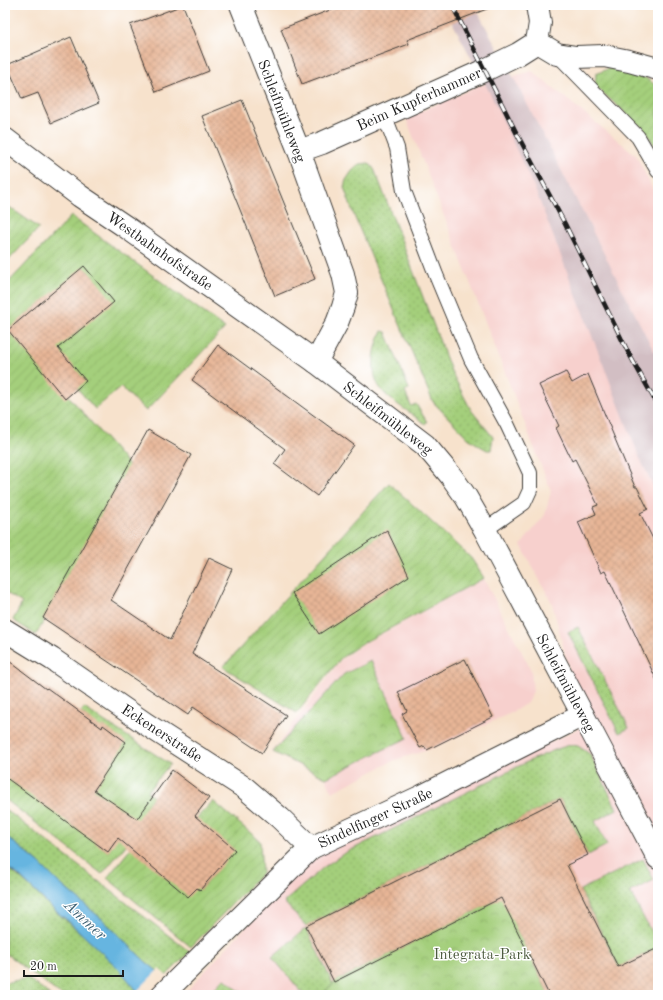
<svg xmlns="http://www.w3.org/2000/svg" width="663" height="1000" viewBox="0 0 663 1000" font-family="'Old Standard TT',serif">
  <defs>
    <pattern id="grass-dots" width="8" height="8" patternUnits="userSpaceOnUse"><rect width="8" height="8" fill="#a4cf7c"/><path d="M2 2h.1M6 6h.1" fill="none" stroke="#8db16b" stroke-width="1.8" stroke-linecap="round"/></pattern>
    <pattern id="park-crowns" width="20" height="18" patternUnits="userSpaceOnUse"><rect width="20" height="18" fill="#a4cf7c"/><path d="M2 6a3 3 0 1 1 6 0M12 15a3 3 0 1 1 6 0" fill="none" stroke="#8db16b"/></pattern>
    <pattern id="garden-furrows" width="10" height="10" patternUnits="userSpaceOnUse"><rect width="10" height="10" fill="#a4cf7c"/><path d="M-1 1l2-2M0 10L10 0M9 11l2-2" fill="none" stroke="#8db16b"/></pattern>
    <pattern id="building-cross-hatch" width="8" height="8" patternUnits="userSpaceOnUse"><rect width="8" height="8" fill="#e7b596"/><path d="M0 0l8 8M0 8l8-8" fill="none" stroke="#c69b81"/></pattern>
  </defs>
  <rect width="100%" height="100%" fill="#fff"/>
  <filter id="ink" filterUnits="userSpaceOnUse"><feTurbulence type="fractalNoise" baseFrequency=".025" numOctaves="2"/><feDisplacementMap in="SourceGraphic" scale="8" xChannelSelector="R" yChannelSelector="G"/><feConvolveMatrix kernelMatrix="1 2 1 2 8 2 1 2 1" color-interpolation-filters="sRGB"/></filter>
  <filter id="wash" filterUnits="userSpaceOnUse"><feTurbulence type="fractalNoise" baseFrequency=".012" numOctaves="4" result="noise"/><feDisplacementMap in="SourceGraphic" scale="16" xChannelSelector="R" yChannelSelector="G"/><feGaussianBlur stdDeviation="0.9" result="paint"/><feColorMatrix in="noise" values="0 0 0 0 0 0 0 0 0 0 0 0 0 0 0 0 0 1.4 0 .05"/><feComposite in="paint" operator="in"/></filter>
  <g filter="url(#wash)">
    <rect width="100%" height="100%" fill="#f7e2cc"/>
    <g fill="#f7d0cd">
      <polygon points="532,71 636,155 658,200 658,995 183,995 307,861 584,726 552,603 521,545 545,515 551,491 406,118 478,86"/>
      <polygon points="484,579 531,670 533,691 527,703 511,713 428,750 395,760 332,792 326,779 272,752 342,659 362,645"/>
    </g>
    <polygon fill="#d2bec3" points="443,5 474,5 518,86 658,359 658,495 640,459 536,192 492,97"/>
    <g fill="url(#grass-dots)" stroke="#60764c">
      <polygon points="369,163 374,169 379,181 451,371 471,410 493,437 491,450 487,450 480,446 468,438 433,402 355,218 344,187 346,180 352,171 360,164"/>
      <path d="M382,331L386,332L409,389L405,392L411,406L416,404L427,422L425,424C417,418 409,412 400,406C381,392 372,384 374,358C375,349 378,339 382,331Z"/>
      <polygon points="578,627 629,728 619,733 568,632"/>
      <polygon points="570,745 578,746 590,754 617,809 595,821 607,845 588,855 560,799 306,926 284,902 324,867 343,854 529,761 557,749"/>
      <polygon points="5,809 190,952 165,977 146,962 103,920 58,882 39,863 5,835"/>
      <polygon points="643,859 654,880 630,892 658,945 658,960 653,950 619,967 580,890"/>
      <path d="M5,867C23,878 37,895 53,909C75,928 98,947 118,968C127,977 133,988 143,995H61L5,953Z"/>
      <polygon points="306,928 334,986 381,995 304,995 272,957"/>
      <polygon points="27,978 50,995 5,995 5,983"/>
      <polygon points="224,978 244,995 210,994"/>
    </g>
    <g fill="url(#park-crowns)" stroke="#60764c">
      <polygon points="371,661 407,738 326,778 273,752 344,674"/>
      <polygon points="502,897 515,923 514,924 549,995 322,995 334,982"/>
    </g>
    <g fill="url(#garden-furrows)" stroke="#60764c">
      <polygon points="614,66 636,71 658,87 658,152 646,131 595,86 596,74"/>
      <polygon points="5,204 39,228 5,264"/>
      <polygon points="71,216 225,328 146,411 121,387 95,409 76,387 5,320 5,286"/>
      <polygon points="14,333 130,467 36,635 13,620 22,603 5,592 5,340"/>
      <polygon points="389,483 471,558 484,578 361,644 341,658 297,713 223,667"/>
      <polygon points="84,708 170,764 147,792 161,803 102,874 5,799 5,781 45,723 67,734"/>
      <polygon points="213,801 260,841 262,873 191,947 107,878 165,806 190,825"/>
    </g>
    <polygon fill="#66b5e0" stroke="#41687e" points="5,835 39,863 58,882 103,920 146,962 165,977 138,992 119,969 67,920 53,909 17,874 5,867"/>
    <polygon fill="#f7e2cc" points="159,969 167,976 185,995 140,995 137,993 136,992"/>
    <g id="blocks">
      <g fill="url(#building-cross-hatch)">
        <polygon points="183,5 209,71 156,92 130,25"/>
        <polygon points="343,5 492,5 492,7 407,40 409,44 302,84 281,29"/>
        <polygon points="71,37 99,103 51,123 38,93 22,99 7,65"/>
        <polygon points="242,100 315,279 275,296 202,116"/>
        <polygon points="84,266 114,302 58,348 86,381 65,399 8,330"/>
        <polygon points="218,345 354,445 317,496 274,464 285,449 192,380"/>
        <polygon points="566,372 572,383 588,374 635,487 637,487 648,509 640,513 658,549 658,683 605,571 601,573 578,522 596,514 593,507 598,505 575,459 572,461 556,428 559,426 539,385"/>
        <polygon points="148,430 191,455 111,600 170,640 209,558 232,569 192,654 286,715 262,753 193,707 188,715 43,618"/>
        <polygon points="387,530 409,576 319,634 292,593"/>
        <polygon points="5,658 46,689 47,688 102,728 103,725 126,742 94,790 137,819 172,770 209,798 195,816 235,850 200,890 197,888 188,897 118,838 108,852 5,777"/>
        <polygon points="465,659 493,717 427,750 424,746 420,748 402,714 407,711 398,692"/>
        <polygon points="560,799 588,855 567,865 618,967 658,948 658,995 549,995 501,898 334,982 306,926"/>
      </g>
    </g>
  </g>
  <g filter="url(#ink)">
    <use href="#blocks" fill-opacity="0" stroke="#3d3a36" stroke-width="1"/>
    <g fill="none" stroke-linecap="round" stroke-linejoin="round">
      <g stroke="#3d3a36" stroke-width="16">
        <g id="lane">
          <polyline points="557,54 638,137 658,171"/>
          <polyline points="378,117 389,127 397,148 404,191 436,275 471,359 507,424 530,473 530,490 524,503 485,530"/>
        </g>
      </g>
      <g stroke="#3d3a36" stroke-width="24">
        <g id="street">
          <polyline points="241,5 299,151 343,274 347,293 343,307 337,323 316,362"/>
          <polyline points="537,42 557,54 576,57 604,56 629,61 658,69"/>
          <polyline points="5,139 80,196 126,227 316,362 425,445 451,476 466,497 485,530 603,753 658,858"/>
          <polyline points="299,151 322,143 485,70 518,54 537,42 540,23 537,5"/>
          <polyline points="5,630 52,659 146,724 245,788 280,818 311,848"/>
          <polyline points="162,995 311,848 422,796 583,715"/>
        </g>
      </g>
      <use href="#lane" stroke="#fff" stroke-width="14"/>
      <use href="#street" stroke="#fff" stroke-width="22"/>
      <g stroke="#1c1c1c" stroke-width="4.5">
        <polyline id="rail" points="452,5 517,134 565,224 628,352 658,406"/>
      </g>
      <use href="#rail" stroke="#fff" stroke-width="3" stroke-dasharray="9" stroke-linecap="butt"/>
    </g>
  </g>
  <g text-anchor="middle" stroke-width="3" stroke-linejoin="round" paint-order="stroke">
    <g font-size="15" fill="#1c1c1c" stroke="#fff">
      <text transform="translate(419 99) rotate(-24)" y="5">Beim Kupferhammer</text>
      <text transform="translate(282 111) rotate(69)" y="5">Schleifmühleweg</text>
      <text transform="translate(160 251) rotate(35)" y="5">Westbahnhofstraße</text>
      <text transform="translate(388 418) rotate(38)" y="5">Schleifmühleweg</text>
      <text transform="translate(566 683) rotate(62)" y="5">Schleifmühleweg</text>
      <text transform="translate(162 733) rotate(33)" y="5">Eckenerstraße</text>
      <text transform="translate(375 818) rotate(-25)" y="5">Sindelfinger Straße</text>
    </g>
    <g font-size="15" fill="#4c5b3e" stroke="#fff">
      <text x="482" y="959">Integrata-Park</text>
    </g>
    <g font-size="16" font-style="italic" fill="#3d6174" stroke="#fff">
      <text transform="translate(86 919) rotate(43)" y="6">Ammer</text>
    </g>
  </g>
  <rect width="663" height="1000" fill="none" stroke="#fff" stroke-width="20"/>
  <path d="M24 970v6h99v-6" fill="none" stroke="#1c1c1c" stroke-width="2"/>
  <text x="30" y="970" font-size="12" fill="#1c1c1c" stroke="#ffffff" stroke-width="3" paint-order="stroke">20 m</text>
</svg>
